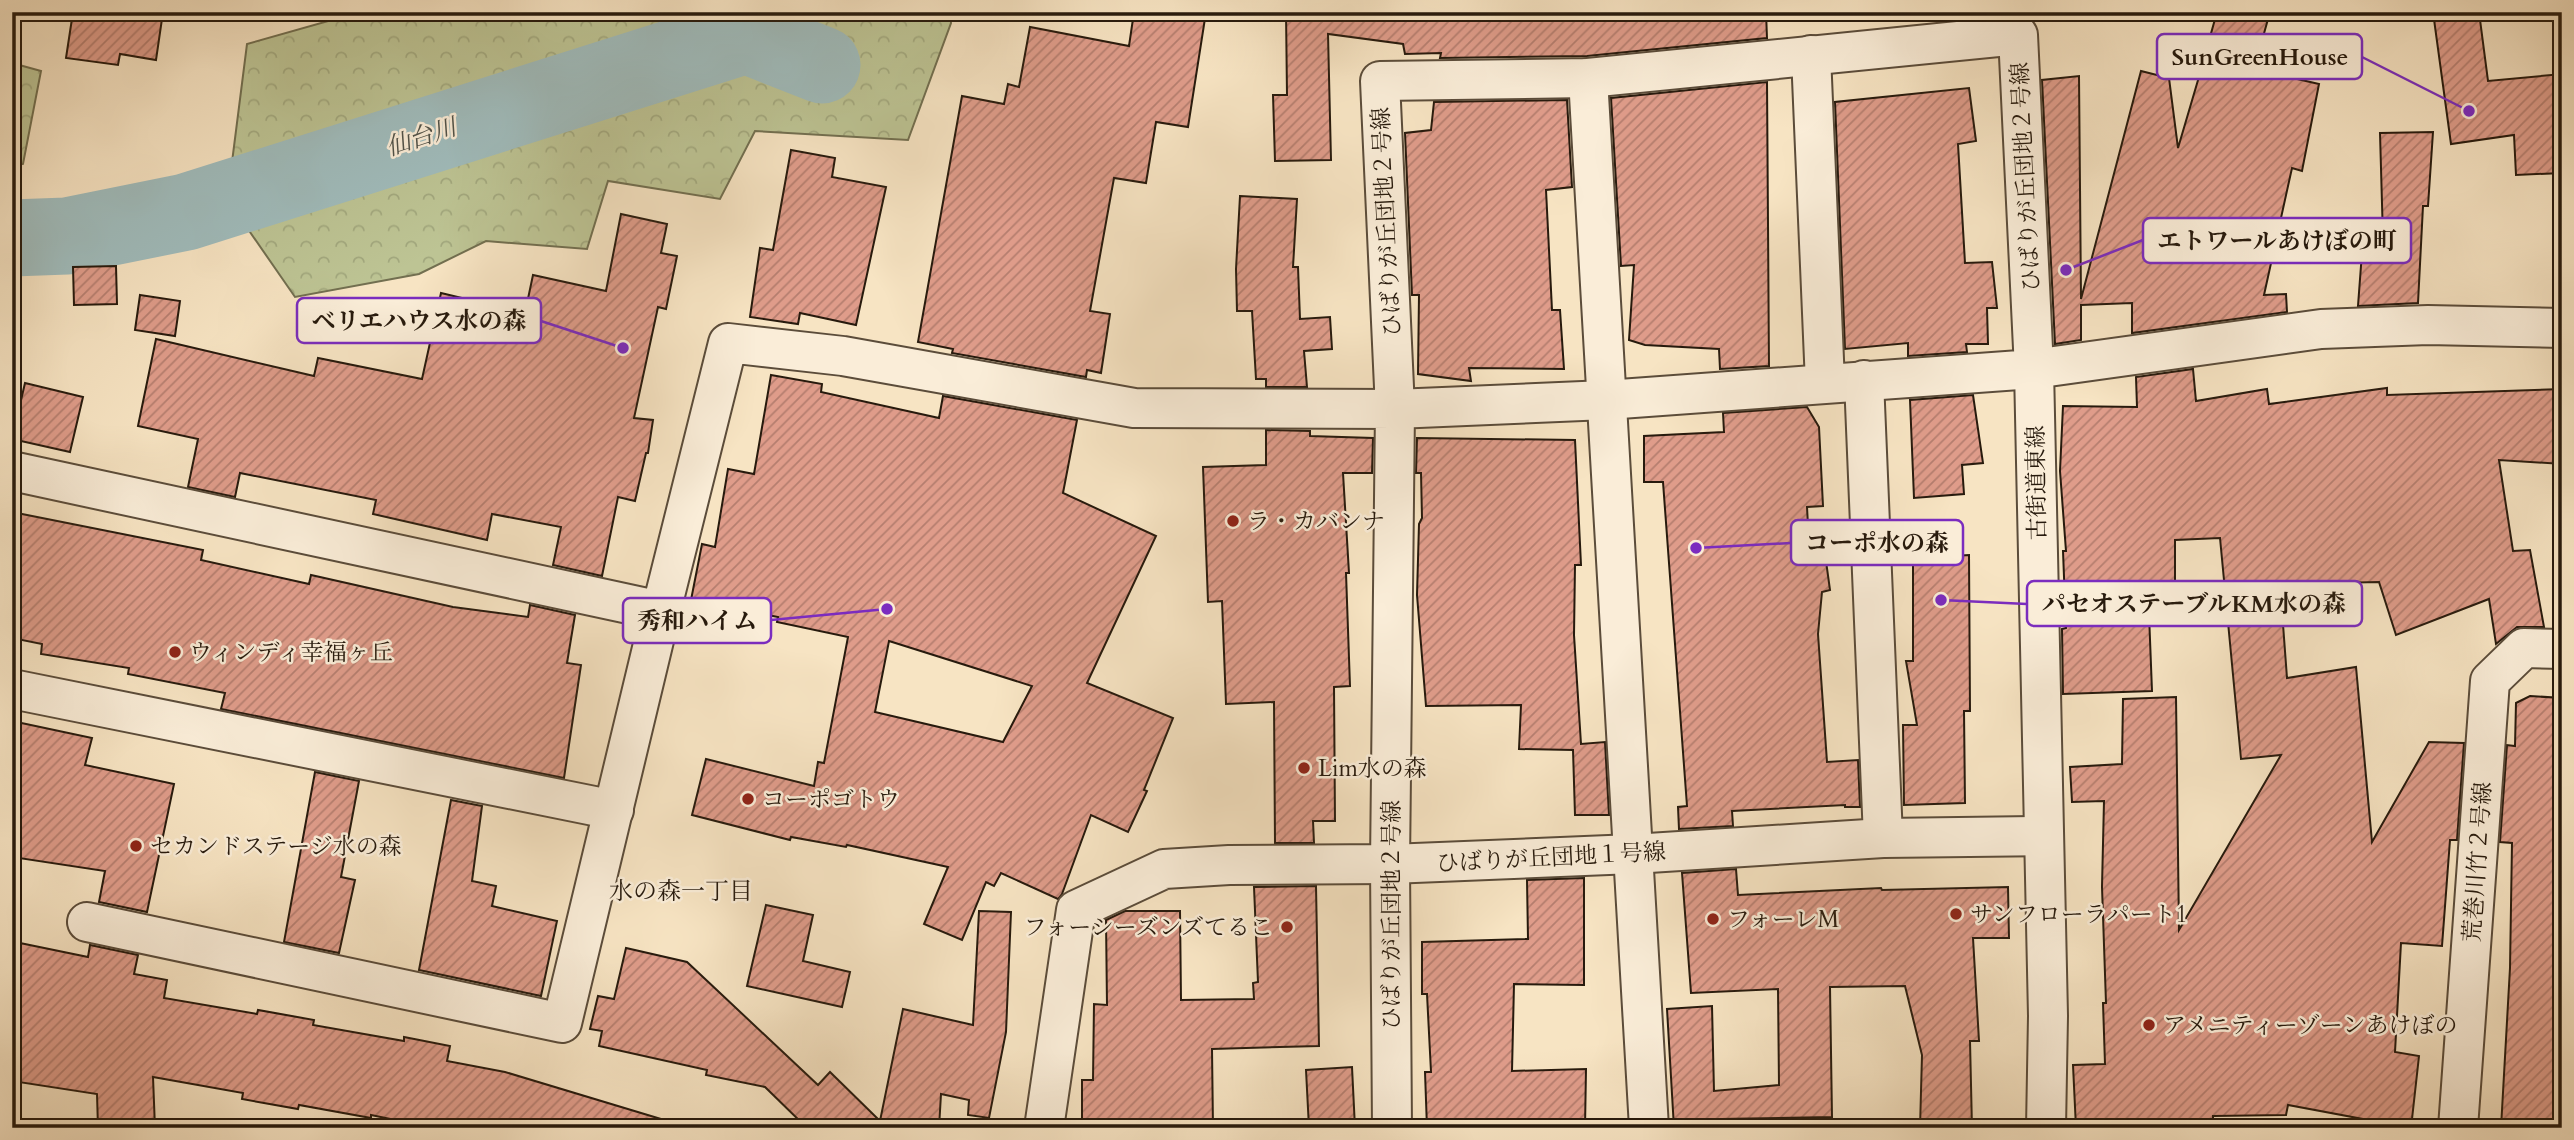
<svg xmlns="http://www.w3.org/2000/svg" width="2574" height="1140" viewBox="0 0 2574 1140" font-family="Cardo,'Noto Serif JP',serif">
  <defs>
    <pattern id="forest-crowns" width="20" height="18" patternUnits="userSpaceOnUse" patternTransform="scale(1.75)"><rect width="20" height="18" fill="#bdc494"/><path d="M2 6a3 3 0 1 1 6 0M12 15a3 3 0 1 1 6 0" fill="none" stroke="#a2a87e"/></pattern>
    <pattern id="building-hatch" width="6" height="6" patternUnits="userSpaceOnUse" patternTransform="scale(1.75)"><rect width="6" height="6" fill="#df9c8a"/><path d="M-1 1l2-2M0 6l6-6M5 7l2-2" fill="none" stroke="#b57e6f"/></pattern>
  </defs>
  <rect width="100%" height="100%" fill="#f7e4c3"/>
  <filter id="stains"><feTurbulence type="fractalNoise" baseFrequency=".00286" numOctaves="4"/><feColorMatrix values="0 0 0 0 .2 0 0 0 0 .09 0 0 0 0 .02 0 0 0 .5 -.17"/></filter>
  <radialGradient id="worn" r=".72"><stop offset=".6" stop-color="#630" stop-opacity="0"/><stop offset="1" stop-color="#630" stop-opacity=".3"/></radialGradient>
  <g fill="url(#forest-crowns)" stroke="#726f50" stroke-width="2">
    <polygon points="360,12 701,12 231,170 247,44"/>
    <polygon points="775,12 950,12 951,23 908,140 755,131 720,199 608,181 587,249 486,241 419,274 295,297 241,219 756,69 814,91 842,40"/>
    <polygon points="12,63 41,71 23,164 12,166"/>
  </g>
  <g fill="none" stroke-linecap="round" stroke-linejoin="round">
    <polyline stroke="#a0bcbc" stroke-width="77" points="12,238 67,236 186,212 746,35 822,65"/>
  </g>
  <g fill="url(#building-hatch)" stroke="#271a0d" stroke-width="2" fill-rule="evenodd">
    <polygon points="73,12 163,12 156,60 120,54 118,65 66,58"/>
    <polygon points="1134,12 1206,12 1188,127 1156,122 1146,183 1114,178 1090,311 1110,314 1101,373 1087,370 1086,377 952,353 953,349 918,342 962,96 1004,104 1008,84 1019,87 1030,27 1129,46"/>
    <polygon points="1286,12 1327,12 1327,18 1328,12 1766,12 1767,38 1587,56 1440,58 1441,53 1405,54 1403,44 1328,34 1331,160 1275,161 1273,95 1287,95"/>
    <polygon points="2217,12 2270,12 2254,69 2319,84 2302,171 2292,168 2264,295 2286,294 2287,312 2132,333 2132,303 2081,305 2081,340 2055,344 2042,80 2079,76 2081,299 2141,71 2169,78 2178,148 2201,70 2205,70 2205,55"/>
    <polygon points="2433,12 2479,12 2488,81 2562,74 2562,173 2516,175 2514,135 2451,144"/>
    <polygon points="1767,82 1769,366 1720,369 1719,349 1645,345 1629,340 1634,265 1621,266 1611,98"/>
    <polygon points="1969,88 1976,141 1958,144 1965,263 1992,262 1997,308 1987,308 1988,344 1966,344 1967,352 1908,356 1908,343 1845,349 1835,102"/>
    <polygon points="1567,100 1572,187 1546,190 1552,310 1560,310 1564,369 1469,368 1471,381 1418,374 1419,295 1412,295 1405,133 1431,130 1434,102"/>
    <polygon points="2433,132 2428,206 2423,206 2418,303 2358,306 2363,239 2383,239 2380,133"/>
    <polygon points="791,150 835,158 832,177 886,187 856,325 800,313 798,324 750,317 760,248 773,250"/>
    <polygon points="1240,196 1297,199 1293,267 1298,267 1300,319 1330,317 1332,349 1304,351 1307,387 1266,387 1266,379 1256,379 1252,311 1237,311 1236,269"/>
    <polygon points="621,214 667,224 661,253 677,256 666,309 658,307 634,418 653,420 648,453 646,453 635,501 618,497 602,576 553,565 561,527 492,514 487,540 373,514 376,500 240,473 235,497 188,487 198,439 138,426 156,339 314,376 318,358 422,379 441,293 525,313 533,275 606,291"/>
    <polygon points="116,266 117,304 74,305 73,267"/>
    <polygon points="140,295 180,301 175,336 135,330"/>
    <polygon points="2193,369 2196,401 2267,389 2269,404 2387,388 2387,395 2562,389 2562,464 2499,460 2513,551 2530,550 2544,627 2517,627 2496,644 2489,599 2396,635 2379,582 2280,584 2287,678 2356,667 2372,842 2429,742 2464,743 2457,840 2450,840 2442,946 2401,943 2395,1052 2419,1056 2411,1128 2288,1105 2286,1115 2213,1116 2213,1128 2076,1128 2073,1065 2105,1064 2103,1003 2106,1003 2102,887 2104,801 2072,802 2070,767 2122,764 2123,699 2176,697 2179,930 2281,755 2241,759 2220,538 2175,540 2175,588 2148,588 2152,691 2063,694 2062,629 2066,628 2063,551 2066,551 2060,471 2063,406 2137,407 2136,377"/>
    <path d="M771,375L822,384L821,392L939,418L943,396L1077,420L1063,493L1156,536L1087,683L1173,718L1144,790L1147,791L1128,832L1091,815L1062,894L1058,899L1001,873L994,886L986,882L962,940L924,924L948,867L847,845L846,847L791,837L790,840L692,815L706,759L814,786L818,762L824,763L848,637L777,622L778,617L691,600L702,544L715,547L728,469L754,474ZM889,641L1032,686L1003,742L875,712Z"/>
    <polygon points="25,383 83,397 70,452 12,439"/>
    <polygon points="1973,395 1983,463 1962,465 1964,494 1914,498 1910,400"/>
    <polygon points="1807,407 1819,427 1823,506 1807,507 1810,562 1826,561 1830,590 1822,592 1818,634 1827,762 1858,760 1860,807 1845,807 1845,805 1732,811 1733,826 1679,829 1678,807 1687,806 1663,482 1644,482 1644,436 1724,432 1723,413"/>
    <polygon points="1266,430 1310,431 1310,436 1373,438 1372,473 1343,473 1349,573 1346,573 1350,686 1334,687 1335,821 1313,821 1314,843 1275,843 1274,702 1226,704 1222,601 1208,602 1203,467 1266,465"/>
    <polygon points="1417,438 1575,440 1581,565 1575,565 1574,635 1581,744 1605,742 1609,815 1575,815 1573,750 1519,749 1521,705 1426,706 1417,595 1419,524 1422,518 1421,473 1416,473"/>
    <polygon points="12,512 203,550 201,560 309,584 311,575 453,607 528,617 530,605 575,615 567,663 581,665 564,778 221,709 225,693 128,674 129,668 41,654 42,644 12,638"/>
    <polygon points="1969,555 1970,711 1964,711 1965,803 1904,805 1903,725 1917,725 1906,661 1913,661 1913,558"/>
    <polygon points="2530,696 2562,698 2562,1128 2501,1128 2510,968 2512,843 2500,842 2507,745 2515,746 2516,703"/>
    <polygon points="12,721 92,738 85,765 174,784 147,912 99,902 105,871 12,857"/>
    <polygon points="315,772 359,781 341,877 355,880 339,953 284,942"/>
    <polygon points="451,800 482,806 472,881 496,886 492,906 557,921 541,996 419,970"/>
    <polygon points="1736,869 1738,895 1881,888 1882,890 2008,887 2009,938 1973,938 1979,1041 1970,1041 1972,1128 1920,1128 1922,1055 1905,986 1830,987 1832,1117 1722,1119 1721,1128 1674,1128 1667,1009 1712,1006 1714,1091 1779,1085 1778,989 1691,993 1682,873"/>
    <polygon points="1584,878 1584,985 1514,984 1512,1071 1586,1069 1585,1128 1427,1128 1425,1072 1431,1072 1427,994 1422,994 1422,942 1528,939 1527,880"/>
    <polygon points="1316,886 1319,1046 1212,1049 1213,1128 1082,1128 1082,1080 1093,1080 1094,1004 1107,1005 1106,920 1125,911 1180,911 1181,1000 1254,999 1253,983 1258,982 1254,887"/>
    <polygon points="766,905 813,915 803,961 850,972 842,1007 747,986"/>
    <polygon points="979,911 1011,912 1006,1032 989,1118 968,1115 969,1100 941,1094 939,1128 807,1128 765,1087 706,1075 707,1070 599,1046 602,1031 590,1029 598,996 614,999 626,948 687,962 818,1085 830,1072 880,1121 903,1009 973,1025"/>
    <polygon points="20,943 88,957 90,945 138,955 134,974 167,980 164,998 257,1014 258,1010 314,1020 313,1025 404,1041 404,1037 450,1046 447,1061 505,1072 661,1119 660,1128 434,1128 371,1115 371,1118 299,1105 298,1109 242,1099 243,1093 153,1077 155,1128 98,1128 97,1094 12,1081 12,995"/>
    <polygon points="1352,1067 1355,1128 1309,1128 1306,1070"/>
  </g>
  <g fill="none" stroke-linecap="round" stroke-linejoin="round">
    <g stroke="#5b4c3a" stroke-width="42">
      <g id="minor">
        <polyline points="1811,55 1825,383"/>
        <polyline points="1588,78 1649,1128"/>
        <polyline points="1864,380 1883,838"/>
        <polyline points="12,471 661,611"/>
        <polyline points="12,689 614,810"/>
        <polyline points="87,922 562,1023 661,611 728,343 843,356 1134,408 1395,409 1606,400 2034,369 2018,35 1588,78 1380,81 1395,409 1390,864 1392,1128"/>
        <polyline points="1044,1128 1076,910 1164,869 1229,865 1390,864 1633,854 1883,838 2044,836"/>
        <polyline points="2046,1128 2048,1016 2034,369 2321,329 2428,325 2562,328"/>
        <polyline points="2458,1128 2490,681 2524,648 2562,649"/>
      </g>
    </g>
    <use href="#minor" stroke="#faedd8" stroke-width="38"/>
  </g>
  <g fill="#8f2418" stroke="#faedd8" stroke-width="2.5">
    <circle cx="1233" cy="521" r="7"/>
    <circle cx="175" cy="652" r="7"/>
    <circle cx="1304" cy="768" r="7"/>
    <circle cx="748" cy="799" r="7"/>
    <circle cx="136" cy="846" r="7"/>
    <circle cx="1956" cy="914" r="7"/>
    <circle cx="1713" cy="919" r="7"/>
    <circle cx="1287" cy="927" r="7"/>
    <circle cx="2149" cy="1025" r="7"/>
  </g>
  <g text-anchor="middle" stroke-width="5" stroke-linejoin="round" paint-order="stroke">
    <g font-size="23" fill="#271a0d" stroke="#faedd8">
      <text transform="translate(2025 177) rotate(-93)" y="8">ひばりが丘団地２号線</text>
      <text transform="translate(1386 222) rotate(-93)" y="8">ひばりが丘団地２号線</text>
      <text transform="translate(2036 483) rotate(-91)" y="8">古街道東線</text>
      <text transform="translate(1551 857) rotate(-3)" y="8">ひばりが丘団地１号線</text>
      <text transform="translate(2477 862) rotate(-86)" y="8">荒巻川竹２号線</text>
      <text transform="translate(1391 915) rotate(-90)" y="8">ひばりが丘団地２号線</text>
    </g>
    <g font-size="23" fill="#271a0d" stroke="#faedd8" text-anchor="start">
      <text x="1247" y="529">ラ・カバンナ</text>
      <text x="189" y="660">ウィンディ幸福ヶ丘</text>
      <text x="1318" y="776">Lim水の森</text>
      <text x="762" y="807">コーポゴトウ</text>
      <text x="150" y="854">セカンドステージ水の森</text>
      <text x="1970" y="922">サンフローラパート1</text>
      <text x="1727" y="927">フォーレM</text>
      <text x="1273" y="935" text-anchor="end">フォーシーズンズてるこ</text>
      <text x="2163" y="1033">アメニティーゾーンあけぼの</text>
    </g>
    <g font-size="24" font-style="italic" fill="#51534a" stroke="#faedd8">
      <text transform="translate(421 137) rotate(-18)" y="8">仙台川</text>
    </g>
    <g font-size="24" fill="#271a0d" stroke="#faedd8">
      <text x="681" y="899">水の森一丁目</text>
    </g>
  </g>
  <path fill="none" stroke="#7b2cbf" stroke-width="2.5" d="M2469 111L2362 57M2066 270L2143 240M623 348L541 321M1696 548L1791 543M1941 600L2027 604M887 609L771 620"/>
  <g fill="#7b2cbf" stroke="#faedd8" stroke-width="2.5">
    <circle cx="2469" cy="111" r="7"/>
    <circle cx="2066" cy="270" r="7"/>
    <circle cx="623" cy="348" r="7"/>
    <circle cx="1696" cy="548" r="7"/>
    <circle cx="1941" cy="600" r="7"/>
    <circle cx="887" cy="609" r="7"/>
  </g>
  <g fill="#faedd8" stroke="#7b2cbf" stroke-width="2.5">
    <rect x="2157" y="34" width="205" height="45" rx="7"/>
    <rect x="2143" y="218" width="268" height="45" rx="7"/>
    <rect x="297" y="298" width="244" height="45" rx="7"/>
    <rect x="1791" y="520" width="172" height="45" rx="7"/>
    <rect x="2027" y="581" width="335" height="45" rx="7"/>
    <rect x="623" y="598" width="148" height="45" rx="7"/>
  </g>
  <g font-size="24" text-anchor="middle" font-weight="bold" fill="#271a0d">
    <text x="2260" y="65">SunGreenHouse</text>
    <text x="2277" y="249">エトワールあけぼの町</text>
    <text x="419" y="329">ベリエハウス水の森</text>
    <text x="1877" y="551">コーポ水の森</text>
    <text x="2194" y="612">パセオステーブルKM水の森</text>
    <text x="697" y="629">秀和ハイム</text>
  </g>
  <rect width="2574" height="1140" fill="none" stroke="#f7e4c3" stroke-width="42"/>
  <rect x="14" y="14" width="2546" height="1112" fill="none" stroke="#271a0d" stroke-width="3.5"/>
  <rect x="21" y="21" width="2532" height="1098" fill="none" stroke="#271a0d" stroke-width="2"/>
  <rect width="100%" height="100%" filter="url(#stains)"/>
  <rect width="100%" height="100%" fill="url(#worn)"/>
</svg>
